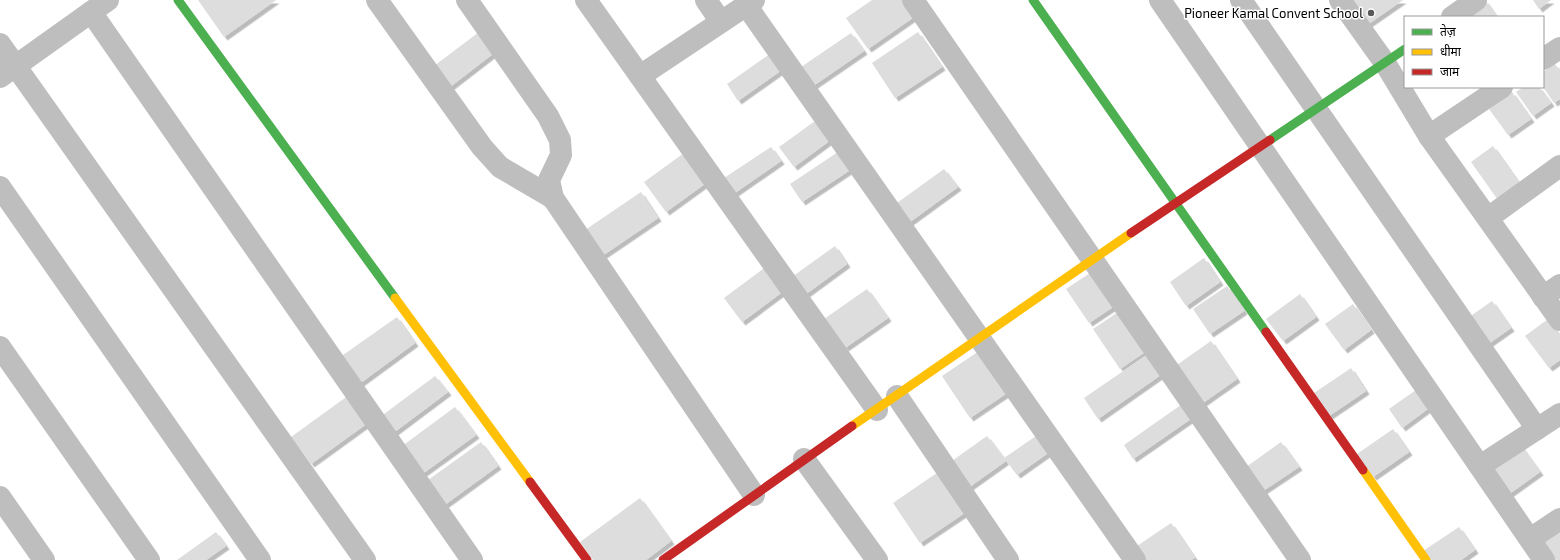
<svg xmlns="http://www.w3.org/2000/svg" width="1560" height="560" viewBox="0 0 1560 560" font-family="'Exo 2','Noto Sans Devanagari',sans-serif">
  <defs>
    <filter id="shadow"><feDropShadow dx="3.5" dy="3.5" stdDeviation="0" flood-color="#0004"/></filter>
  </defs>
  <rect width="100%" height="100%" fill="#fff"/>
  <g fill="#ddd" filter="url(#shadow)">
    <polygon points="198,0 276,0 224,37"/>
    <polygon points="872,0 902,0 914,17 868,49 846,18"/>
    <polygon points="1349,0 1403,0 1367,25"/>
    <polygon points="1485,0 1497,17 1472,17 1468,12"/>
    <polygon points="1533,0 1551,0 1539,9"/>
    <polygon points="479,32 494,53 450,87 434,66"/>
    <polygon points="918,32 942,67 895,98 872,63"/>
    <polygon points="851,33 864,51 813,86 801,67"/>
    <polygon points="774,51 786,67 738,101 727,84"/>
    <polygon points="1555,64 1560,71 1560,99 1554,103 1543,87 1543,72"/>
    <polygon points="1523,87 1539,87 1551,103 1533,116 1516,92"/>
    <polygon points="1512,92 1531,119 1508,135 1489,109"/>
    <polygon points="822,116 836,136 794,167 779,147"/>
    <polygon points="1493,146 1520,184 1498,200 1471,162"/>
    <polygon points="771,147 781,161 732,195 721,180"/>
    <polygon points="838,152 850,170 802,202 790,184"/>
    <polygon points="684,153 706,183 666,212 644,182"/>
    <polygon points="944,169 958,187 903,227 890,208"/>
    <polygon points="641,192 658,218 602,256 585,230"/>
    <polygon points="835,246 847,264 802,297 789,279"/>
    <polygon points="1204,258 1220,282 1186,306 1170,282"/>
    <polygon points="767,266 785,290 742,322 724,298"/>
    <polygon points="1093,271 1116,305 1089,323 1066,289"/>
    <polygon points="1227,286 1244,311 1210,334 1193,309"/>
    <polygon points="867,289 888,318 845,348 824,319"/>
    <polygon points="1300,294 1316,317 1283,341 1266,319"/>
    <polygon points="1492,301 1511,328 1484,347 1465,320"/>
    <polygon points="1353,304 1371,330 1344,350 1325,324"/>
    <polygon points="1121,310 1148,350 1120,369 1093,329"/>
    <polygon points="397,317 415,343 355,387 336,360"/>
    <polygon points="1548,319 1560,336 1560,360 1549,368 1525,336"/>
    <polygon points="1211,341 1237,379 1200,405 1174,367"/>
    <polygon points="979,351 1007,393 970,418 942,376"/>
    <polygon points="1151,352 1165,372 1098,419 1084,398"/>
    <polygon points="1351,368 1366,391 1329,416 1314,393"/>
    <polygon points="435,376 448,392 388,437 376,420"/>
    <polygon points="1416,390 1429,408 1402,428 1389,409"/>
    <polygon points="349,395 369,422 311,464 291,437"/>
    <polygon points="1185,402 1195,416 1133,459 1124,445"/>
    <polygon points="455,407 476,435 418,477 398,449"/>
    <polygon points="1393,429 1409,452 1373,477 1357,454"/>
    <polygon points="987,436 1006,461 968,488 949,463"/>
    <polygon points="1036,436 1048,453 1017,475 1004,458"/>
    <polygon points="481,442 498,466 439,509 421,485"/>
    <polygon points="1281,442 1299,467 1263,491 1246,467"/>
    <polygon points="1519,443 1540,472 1505,497 1484,469"/>
    <polygon points="944,468 972,508 920,543 893,503"/>
    <polygon points="640,498 671,541 646,560 593,560 580,542"/>
    <polygon points="1560,521 1560,560 1555,560 1538,536"/>
    <polygon points="1171,523 1195,558 1191,560 1142,560 1134,548"/>
    <polygon points="1459,527 1475,550 1461,560 1428,560 1423,551"/>
    <polygon points="216,532 226,546 206,560 177,560"/>
  </g>
  <g fill="none" stroke-linecap="round" stroke-linejoin="round">
    <g stroke="#bebebe" stroke-width="22">
      <polyline points="377,0 482,147 500,167 553,198"/>
      <polyline points="467,0 548,116 560,140 561,155 549,180 553,198 754,495"/>
      <polyline points="586,0 877,410"/>
      <polyline points="706,0 721,22"/>
      <polyline points="913,0 1300,560"/>
      <polyline points="1160,0 1544,560"/>
      <polyline points="1241,0 1537,429"/>
      <polyline points="1340,0 1385,63 1429,136 1560,320"/>
      <polyline points="746,5 1135,560"/>
      <polyline points="91,12 472,560"/>
      <polyline points="1452,17 1476,0"/>
      <polyline points="0,44 365,560"/>
      <polyline points="1543,59 1560,48"/>
      <polyline points="640,76 754,0"/>
      <polyline points="0,77 108,0"/>
      <polyline points="1429,136 1502,87"/>
      <polyline points="0,187 260,560"/>
      <polyline points="1488,218 1560,166"/>
      <polyline points="1543,297 1560,285"/>
      <polyline points="0,347 149,560"/>
      <polyline points="897,396 1008,560"/>
      <polyline points="804,459 877,560"/>
      <polyline points="1480,466 1560,414"/>
      <polyline points="0,497 44,560"/>
      <polyline points="1530,539 1560,519"/>
    </g>
    <g stroke="#4caf50" stroke-width="9">
      <polyline points="178,0 395,298"/>
      <polyline points="1033,0 1266,332"/>
      <polyline points="1270,140 1405,49"/>
    </g>
    <g stroke="#ffc107" stroke-width="9">
      <polyline points="395,298 530,482"/>
      <polyline points="852,426 1131,233"/>
      <polyline points="1363,470 1426,560"/>
    </g>
    <g stroke="#c62828" stroke-width="9">
      <polyline points="1131,233 1270,140"/>
      <polyline points="1266,332 1363,470"/>
      <polyline points="530,482 587,560"/>
      <polyline points="663,560 852,426"/>
    </g>
  </g>
  <circle fill="#595959" stroke="#fff" stroke-width="1.5" cx="1371" cy="13" r="4"/>
  <g text-anchor="middle" stroke-width="3" stroke-linejoin="round" paint-order="stroke">
    <g font-size="13" fill="#000" stroke="#fff" text-anchor="end">
      <text x="1363" y="18">Pioneer Kamal Convent School</text>
    </g>
  </g>
  <rect x="1404" y="16" width="140" height="72" fill="#ffffff" stroke="#999999"/>
  <rect x="1412" y="29" width="20" height="6" fill="#4caf50" stroke="#999999"/>
  <text x="1440" y="36" font-size="12" fill="#000000">तेज़</text>
  <rect x="1412" y="49" width="20" height="6" fill="#ffc107" stroke="#999999"/>
  <text x="1440" y="56" font-size="12" fill="#000000">धीमा</text>
  <rect x="1412" y="69" width="20" height="6" fill="#c62828" stroke="#999999"/>
  <text x="1440" y="76" font-size="12" fill="#000000">जाम</text>
</svg>
